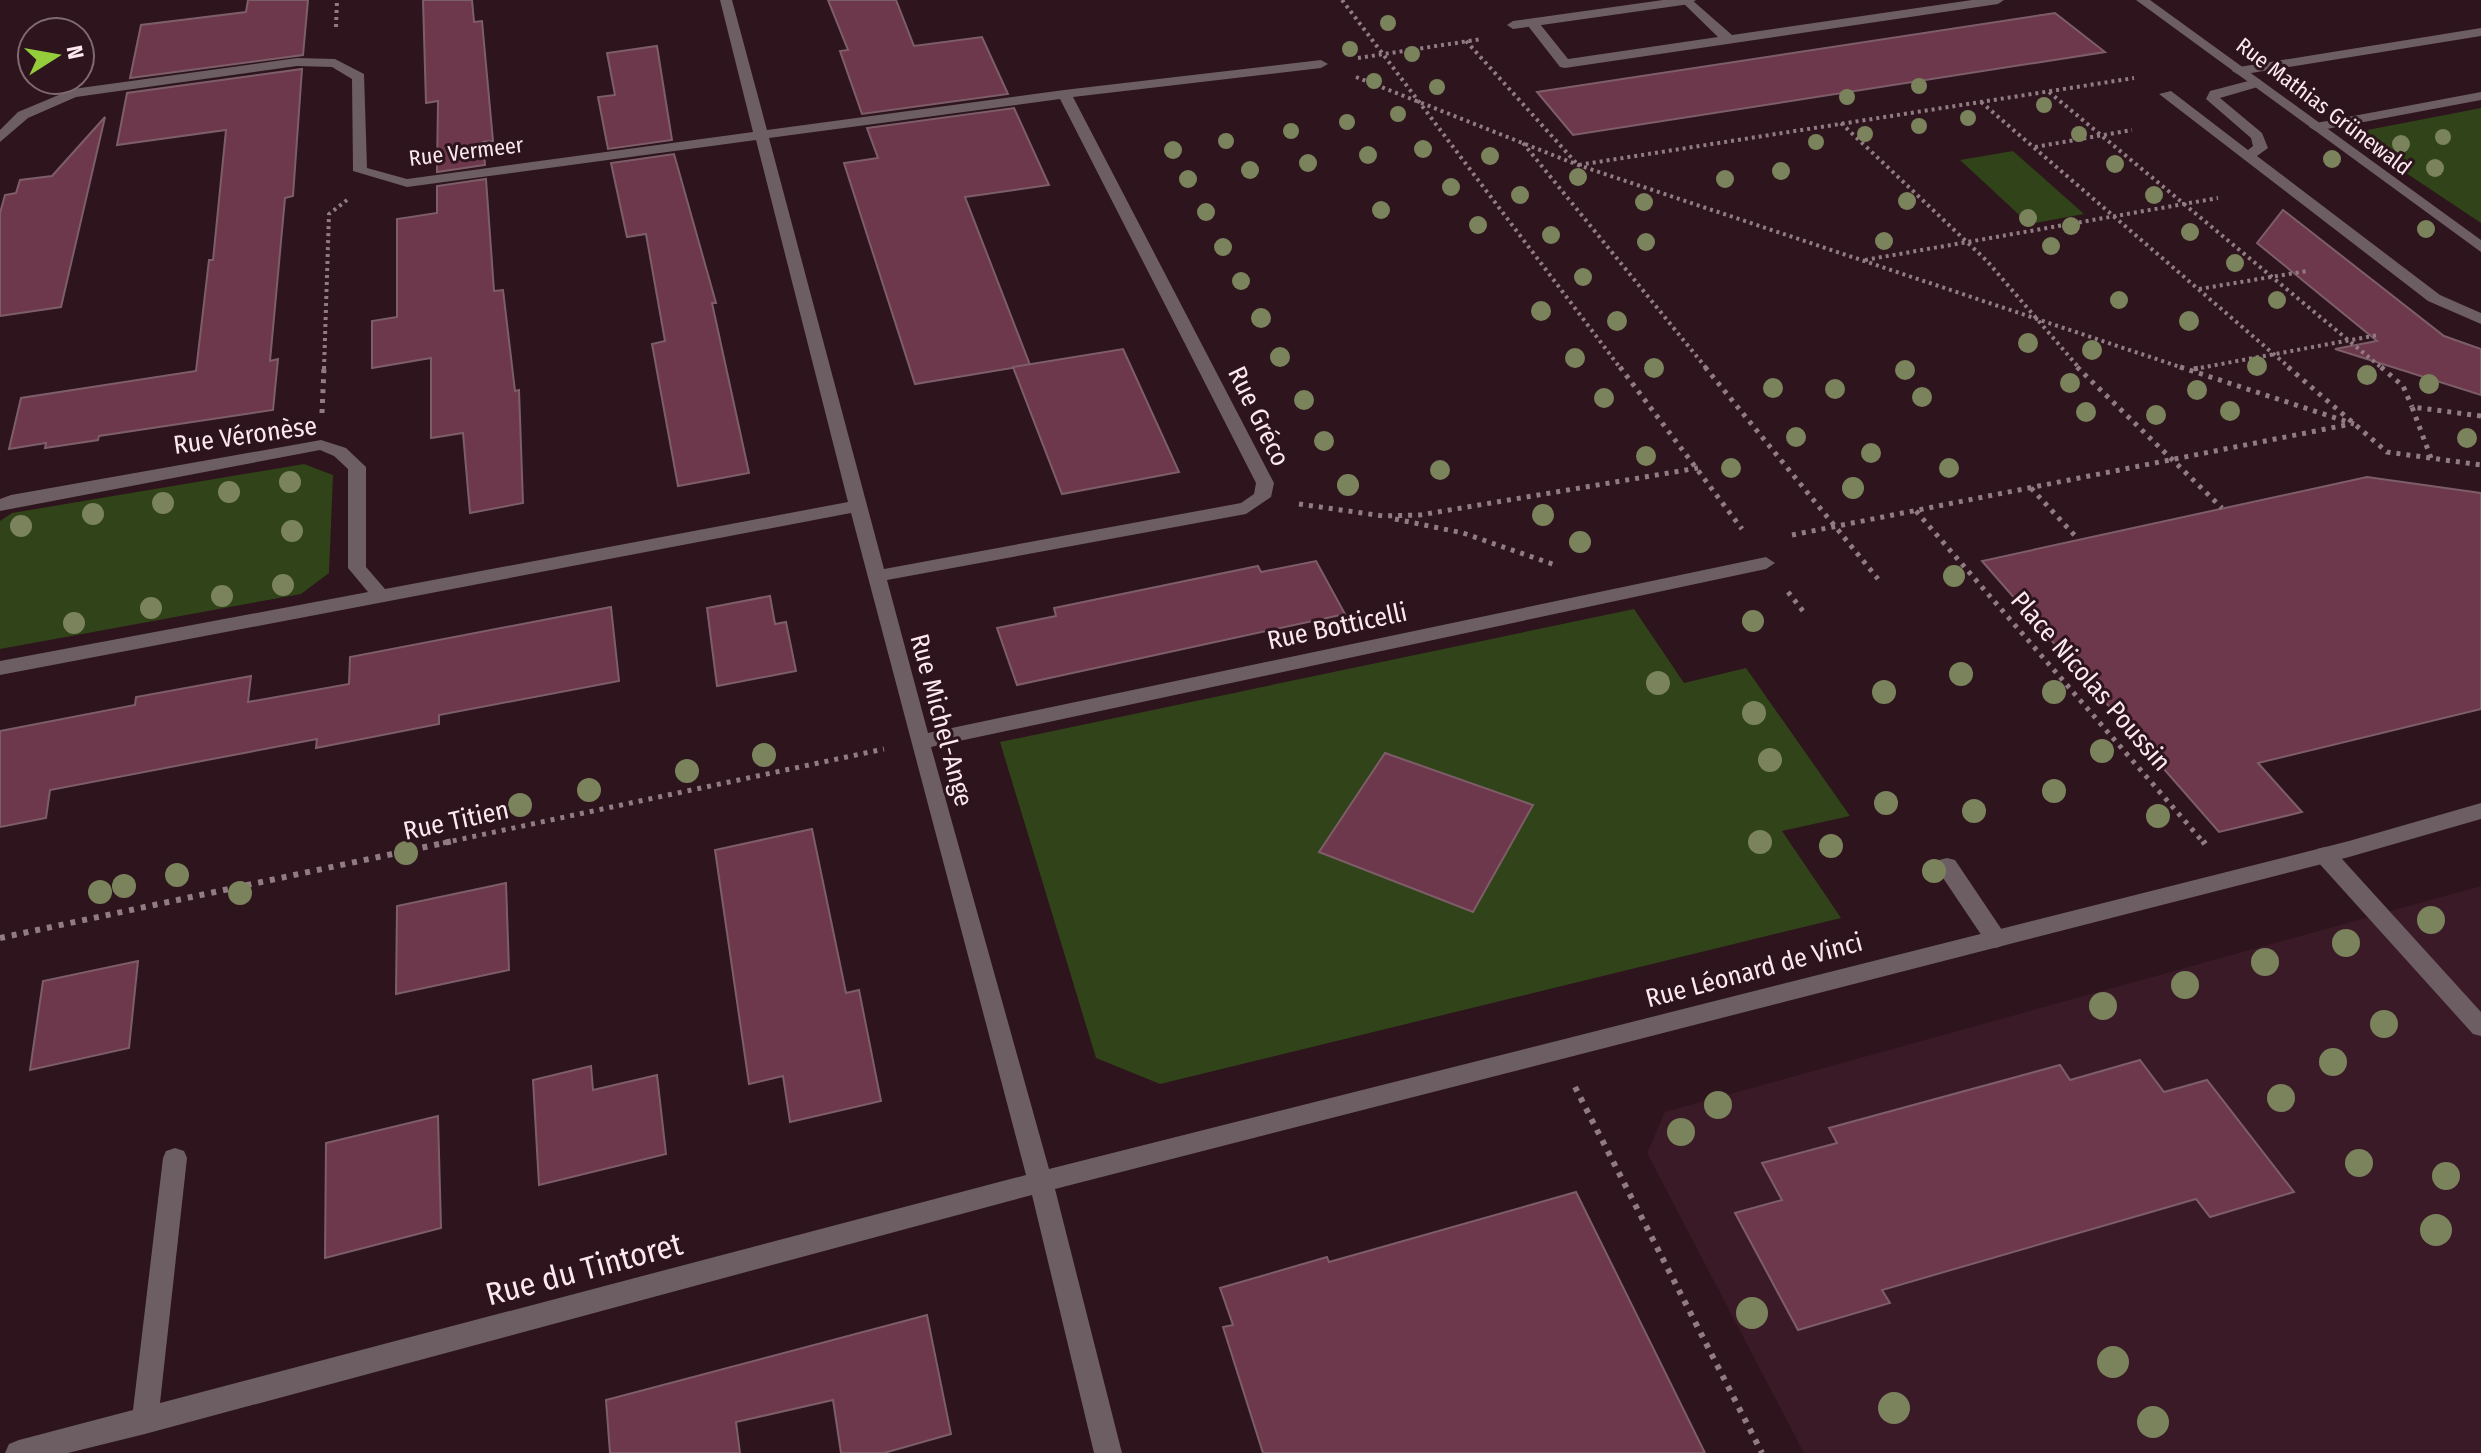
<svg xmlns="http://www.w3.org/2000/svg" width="2481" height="1453" viewBox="0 0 2481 1453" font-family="'Fira Sans Condensed',sans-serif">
  <rect width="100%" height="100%" fill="#2d141d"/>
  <polygon fill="#3a1a26" points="2481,886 2481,1453 1804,1453 1647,1153 1665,1112"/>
  <g fill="#314318">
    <polygon points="2481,108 2481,223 2352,137 2357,132"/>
    <polygon points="2013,151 2084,214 2029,224 1960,160"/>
    <polygon points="304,464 333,475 329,573 301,594 0,649 0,521 12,513"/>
    <polygon points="1634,609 1684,683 1746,668 1850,816 1782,831 1841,918 1160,1084 1096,1058 1000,742"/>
  </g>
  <g fill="#6d384c" stroke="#7d5e68" stroke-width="2">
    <polygon points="248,0 308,0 303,55 130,78 141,25 246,12"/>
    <polygon points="423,0 472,0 474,22 482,21 493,141 483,142 485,165 437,172 438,101 426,103"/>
    <polygon points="828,0 896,0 914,46 982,37 1008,94 862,114 840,51 848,50"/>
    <polygon points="2055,13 2105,52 1573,135 1537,92"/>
    <polygon points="657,46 672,140 608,149 598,97 615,95 607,53"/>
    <polygon points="302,69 293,196 285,198 270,361 278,359 273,410 99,436 98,440 45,448 46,443 9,449 21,398 196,371 209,260 213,260 226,130 117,145 127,93"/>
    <polygon points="1014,108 1049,185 965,197 1030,365 915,384 844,163 878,158 867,128"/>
    <polygon points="105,117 61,307 0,316 0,213 5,195 16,193 20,180 52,176"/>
    <polygon points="674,154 716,303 712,303 749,473 678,486 652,344 665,341 646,234 627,237 611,163"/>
    <polygon points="486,179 494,291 503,290 515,391 519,390 523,503 470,513 463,433 431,438 431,358 372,368 372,321 397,317 397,219 437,213 437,186"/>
    <polygon points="2283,210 2444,336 2481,349 2481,395 2335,349 2377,341 2257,243"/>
    <polygon points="1123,349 1179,472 1062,494 1013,367"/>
    <polygon points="2367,477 2481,493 2481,709 2258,763 2302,812 2219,832 1982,561"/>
    <polygon points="1316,561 1345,614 1017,685 997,628 1056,616 1054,608 1258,566 1261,572"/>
    <polygon points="770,596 775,624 786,622 796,671 717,686 707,608"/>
    <polygon points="611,607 619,681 439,715 439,724 316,748 317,739 50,790 46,818 0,827 0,731 135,705 136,697 251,676 248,702 349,684 350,657"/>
    <polygon points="1385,753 1533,805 1473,912 1319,852"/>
    <polygon points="812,829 846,993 859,990 881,1101 790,1122 783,1076 749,1084 715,850"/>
    <polygon points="506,883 509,970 396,994 397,906"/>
    <polygon points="138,961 129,1048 30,1070 43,981"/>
    <polygon points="2140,1060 2164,1092 2207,1080 2294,1192 2210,1217 2196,1199 1882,1290 1890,1303 1798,1330 1735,1213 1782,1200 1762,1163 1837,1143 1829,1128 2060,1065 2070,1080"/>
    <polygon points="591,1066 593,1090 657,1075 666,1154 539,1185 533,1080"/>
    <polygon points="438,1116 441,1228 325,1258 326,1143"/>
    <polygon points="1576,1192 1705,1453 1263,1453 1223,1327 1233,1325 1220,1288 1327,1257 1329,1262"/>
    <polygon points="927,1315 951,1434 884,1453 841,1453 833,1400 736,1422 740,1453 610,1453 606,1400"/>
  </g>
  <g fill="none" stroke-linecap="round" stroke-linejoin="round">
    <g stroke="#927c84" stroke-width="4" stroke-dasharray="3 4" stroke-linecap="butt">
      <polyline points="1342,0 1621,369"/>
      <polyline points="336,27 337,0"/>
      <polyline points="1466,41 1578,165 2134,78"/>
      <polyline points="1358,58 1482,39"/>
      <polyline points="1356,77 1578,165 2186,369"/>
      <polyline points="2049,92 2383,369"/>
      <polyline points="1981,102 2291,369"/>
      <polyline points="1841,123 1987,261 2080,369"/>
      <polyline points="1523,143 1707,369"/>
      <polyline points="2035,147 2132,130"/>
      <polyline points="1865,260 2218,198"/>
      <polyline points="2199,289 2307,271"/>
      <polyline points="324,369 329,214 347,200"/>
      <polyline points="2194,369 2378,335"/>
    </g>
    <g stroke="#927c84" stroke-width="5" stroke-dasharray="4 6" stroke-linecap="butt">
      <polyline points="1620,367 1742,529"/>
      <polyline points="1705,367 1878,579"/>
      <polyline points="2077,367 2222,508"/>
      <polyline points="2180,367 2354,424"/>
      <polyline points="2288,367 2387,452 2481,465"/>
      <polyline points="2381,367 2403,386 2412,407"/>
      <polyline points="2194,369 2204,367"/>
      <polyline points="322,413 324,367"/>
      <polyline points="2431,458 2412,407 2481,416"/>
      <polyline points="2031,488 2078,539"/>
      <polyline points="1299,504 1383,516 1420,515 1698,468"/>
      <polyline points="1916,511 2204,843"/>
      <polyline points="1395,519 1463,533 1558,566"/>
      <polyline points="1792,535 2351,424"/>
      <polyline points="1788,592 1803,611"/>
      <polyline points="443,843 884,749"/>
    </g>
    <g stroke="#927c84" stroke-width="6" stroke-dasharray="5 7" stroke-linecap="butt">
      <polyline points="2203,841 2205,844"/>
      <polyline points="0,938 453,841"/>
      <polyline points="1575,1087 1762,1453"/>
    </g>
    <g fill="#6c5e62" fill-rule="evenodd">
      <polygon points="1680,0 1692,0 1732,35 1972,0 2004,0 1998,4 1565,68 1560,67 1525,22 1536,19 1568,59 1718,37"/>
      <polygon points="2481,28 2481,36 2239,75 2232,71 2239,67"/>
      <polygon points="2256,79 2261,80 2261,86 2220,98 2262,133 2268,148 2257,156 2440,295 2481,313 2481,324 2428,301 2159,94 2171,91 2248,150 2253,146 2251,138 2206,99 2210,91"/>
      <polygon points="2481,92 2481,100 2316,131 2309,127 2316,123"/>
      <polygon points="2325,847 2333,849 2481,1012 2481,1036 2473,1034 2317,861 2314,855 2317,849"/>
      <polygon points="1947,858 1955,860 2004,933 2007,939 2004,945 1996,948 1988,945 1939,872 1936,866 1939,860"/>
    </g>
    <g fill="#6c5e62" fill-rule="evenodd">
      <path d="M720,0H732L767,130L1064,90L1321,60L1328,64L1321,68L1073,97L1274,483L1271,497L1246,514L887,580L928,733L1766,557L1775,563L1766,569L931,747L1049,1169L2349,841L2481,803V819L2349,857L1055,1189L1122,1453H1094L1032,1195L145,1434L68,1453H5L9,1444L19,1440L133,1410L163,1158L166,1151L175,1148L184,1151L187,1158L160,1403L1026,1175L851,513L0,675V661L368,592L348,568V469L334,456L320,450L0,511V499L11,495L321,440L346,448L366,467V567L385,589L848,502L756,140L407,187L353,171L352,79L332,67L297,66L76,97L28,118L0,142V130L18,112L73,89L297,58L335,59L364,74L367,168L407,179L753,132ZM1060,99L1256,483L1254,494L1241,503L884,569L769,138Z"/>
      <polygon points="1663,0 1696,0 1690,4 1513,29 1507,25 1513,21"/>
      <polygon points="2136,0 2150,0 2481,240 2481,252"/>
    </g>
  </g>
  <g fill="#7a835c">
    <circle cx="1388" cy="23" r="8"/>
    <circle cx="1350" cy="49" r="8"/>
    <circle cx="1412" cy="54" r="8"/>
    <circle cx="1374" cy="81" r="8"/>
    <circle cx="1919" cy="86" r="8"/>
    <circle cx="1437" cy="87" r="8"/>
    <circle cx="1847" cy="97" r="8"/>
    <circle cx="2044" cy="105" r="8"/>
    <circle cx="1398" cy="114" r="8"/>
    <circle cx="1968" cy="118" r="8"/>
    <circle cx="1347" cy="122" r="8"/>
    <circle cx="1919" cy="126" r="8"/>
    <circle cx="1291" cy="131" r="8"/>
    <circle cx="1865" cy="134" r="8"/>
    <circle cx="2079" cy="134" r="8"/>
    <circle cx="2443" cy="137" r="8"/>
    <circle cx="1226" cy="141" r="8"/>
    <circle cx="1816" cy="142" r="8"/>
    <circle cx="2401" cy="144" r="9"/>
    <circle cx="1423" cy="149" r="9"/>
    <circle cx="1173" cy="150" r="9"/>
    <circle cx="1368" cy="155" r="9"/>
    <circle cx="1490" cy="156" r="9"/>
    <circle cx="2332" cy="159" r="9"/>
    <circle cx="1308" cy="163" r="9"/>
    <circle cx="2115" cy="164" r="9"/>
    <circle cx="2435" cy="168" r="9"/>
    <circle cx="1250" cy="170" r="9"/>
    <circle cx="1781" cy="171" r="9"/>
    <circle cx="1578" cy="177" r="9"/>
    <circle cx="1188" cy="179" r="9"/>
    <circle cx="1725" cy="179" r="9"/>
    <circle cx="1451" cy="187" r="9"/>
    <circle cx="1520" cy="195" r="9"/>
    <circle cx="2154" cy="195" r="9"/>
    <circle cx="1907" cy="201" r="9"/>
    <circle cx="1644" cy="202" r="9"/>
    <circle cx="1381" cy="210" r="9"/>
    <circle cx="1206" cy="212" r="9"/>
    <circle cx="2028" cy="218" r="9"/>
    <circle cx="1478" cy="225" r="9"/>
    <circle cx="2071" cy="226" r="9"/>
    <circle cx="2426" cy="229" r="9"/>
    <circle cx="2190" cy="232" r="9"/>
    <circle cx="1551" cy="235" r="9"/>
    <circle cx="1884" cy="241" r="9"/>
    <circle cx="1646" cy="242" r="9"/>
    <circle cx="2051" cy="246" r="9"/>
    <circle cx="1223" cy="247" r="9"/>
    <circle cx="2235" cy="263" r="9"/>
    <circle cx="1583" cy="277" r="9"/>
    <circle cx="1241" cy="281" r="9"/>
    <circle cx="2119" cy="300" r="9"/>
    <circle cx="2277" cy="300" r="9"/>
    <circle cx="1541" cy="311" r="10"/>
    <circle cx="1261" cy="318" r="10"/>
    <circle cx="1617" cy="321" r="10"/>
    <circle cx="2189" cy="321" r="10"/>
    <circle cx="2028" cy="343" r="10"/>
    <circle cx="2092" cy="350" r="10"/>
    <circle cx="1280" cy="357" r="10"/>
    <circle cx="1575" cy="358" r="10"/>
    <circle cx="2257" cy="366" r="10"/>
    <circle cx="1654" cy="368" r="10"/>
    <circle cx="1905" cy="370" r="10"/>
    <circle cx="2367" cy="375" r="10"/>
    <circle cx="2070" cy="383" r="10"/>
    <circle cx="2429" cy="384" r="10"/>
    <circle cx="1773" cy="388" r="10"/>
    <circle cx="1835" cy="389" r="10"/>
    <circle cx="2197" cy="390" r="10"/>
    <circle cx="1922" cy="397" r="10"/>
    <circle cx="1604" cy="398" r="10"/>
    <circle cx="1304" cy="400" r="10"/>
    <circle cx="2230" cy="411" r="10"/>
    <circle cx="2086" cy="412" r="10"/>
    <circle cx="2156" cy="415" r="10"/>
    <circle cx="1796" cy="437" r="10"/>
    <circle cx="2467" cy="438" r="10"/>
    <circle cx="1324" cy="441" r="10"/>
    <circle cx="1871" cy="453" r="10"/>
    <circle cx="1646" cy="456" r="10"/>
    <circle cx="1731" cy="468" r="10"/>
    <circle cx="1949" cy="468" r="10"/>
    <circle cx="1440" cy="470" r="10"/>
    <circle cx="290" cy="482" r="11"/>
    <circle cx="1348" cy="485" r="11"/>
    <circle cx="1853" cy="488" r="11"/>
    <circle cx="229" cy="492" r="11"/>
    <circle cx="163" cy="503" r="11"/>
    <circle cx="93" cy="514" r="11"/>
    <circle cx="1543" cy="515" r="11"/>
    <circle cx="21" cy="526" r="11"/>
    <circle cx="292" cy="531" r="11"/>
    <circle cx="1580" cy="542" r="11"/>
    <circle cx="1954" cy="576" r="11"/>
    <circle cx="283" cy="585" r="11"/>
    <circle cx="222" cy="596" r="11"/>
    <circle cx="151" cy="608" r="11"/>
    <circle cx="1753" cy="621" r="11"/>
    <circle cx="74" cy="623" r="11"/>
    <circle cx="1961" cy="674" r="12"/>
    <circle cx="1658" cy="683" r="12"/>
    <circle cx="1884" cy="692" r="12"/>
    <circle cx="2054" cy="692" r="12"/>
    <circle cx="1754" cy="713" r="12"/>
    <circle cx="2102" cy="751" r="12"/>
    <circle cx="764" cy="755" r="12"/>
    <circle cx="1770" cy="760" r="12"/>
    <circle cx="687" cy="771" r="12"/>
    <circle cx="589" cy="790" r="12"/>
    <circle cx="2054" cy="791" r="12"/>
    <circle cx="1886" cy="803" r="12"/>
    <circle cx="520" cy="805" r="12"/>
    <circle cx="1974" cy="811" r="12"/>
    <circle cx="2158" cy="816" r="12"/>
    <circle cx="1760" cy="842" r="12"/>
    <circle cx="1831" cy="846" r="12"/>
    <circle cx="406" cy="853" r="12"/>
    <circle cx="1934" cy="871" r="12"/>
    <circle cx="177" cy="875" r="12"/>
    <circle cx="124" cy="886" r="12"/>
    <circle cx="100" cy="892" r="12"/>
    <circle cx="240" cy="893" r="12"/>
    <circle cx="2431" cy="920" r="14"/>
    <circle cx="2346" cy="943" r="14"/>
    <circle cx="2265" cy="962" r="14"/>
    <circle cx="2185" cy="985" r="14"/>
    <circle cx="2103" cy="1006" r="14"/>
    <circle cx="2384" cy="1024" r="14"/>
    <circle cx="2333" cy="1062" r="14"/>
    <circle cx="2281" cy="1098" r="14"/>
    <circle cx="1718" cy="1105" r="14"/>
    <circle cx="1681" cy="1132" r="14"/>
    <circle cx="2359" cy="1163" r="14"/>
    <circle cx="2446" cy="1176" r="14"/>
    <circle cx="2436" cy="1230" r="16"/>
    <circle cx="1752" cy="1313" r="16"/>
    <circle cx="2113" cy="1362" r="16"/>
    <circle cx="1894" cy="1408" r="16"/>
    <circle cx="2153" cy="1422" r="16"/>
  </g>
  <g text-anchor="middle" stroke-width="6" stroke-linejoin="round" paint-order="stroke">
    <g font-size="22" fill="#fce9ef" stroke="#2d141d">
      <text transform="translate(2324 106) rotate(37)" y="8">Rue Mathias Grünewald</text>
      <text transform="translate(466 151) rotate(-7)" y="8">Rue Vermeer</text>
    </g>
    <g font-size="26" fill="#fce9ef" stroke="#2d141d">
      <text transform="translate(1259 416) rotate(64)" y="9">Rue Gréco</text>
      <text transform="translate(245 435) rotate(-8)" y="9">Rue Véronèse</text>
      <text transform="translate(1337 626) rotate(-12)" y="9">Rue Botticelli</text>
      <text transform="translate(2091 681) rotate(49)" y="9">Place Nicolas Poussin</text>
      <text transform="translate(942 720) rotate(75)" y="9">Rue Michel-Ange</text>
      <text transform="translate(456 820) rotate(-12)" y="9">Rue Titien</text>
      <text transform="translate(1754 970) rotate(-15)" y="9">Rue Léonard de Vinci</text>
    </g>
    <g font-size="32" fill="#fce9ef" stroke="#2d141d">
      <text transform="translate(584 1269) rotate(-15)" y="11">Rue du Tintoret</text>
    </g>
  </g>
  <g transform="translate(56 56) rotate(79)"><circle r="38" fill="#2d141d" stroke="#806971" stroke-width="2"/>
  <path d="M0-6L14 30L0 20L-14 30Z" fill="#94cc3c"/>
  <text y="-12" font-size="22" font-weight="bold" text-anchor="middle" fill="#fce9ef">N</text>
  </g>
</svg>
